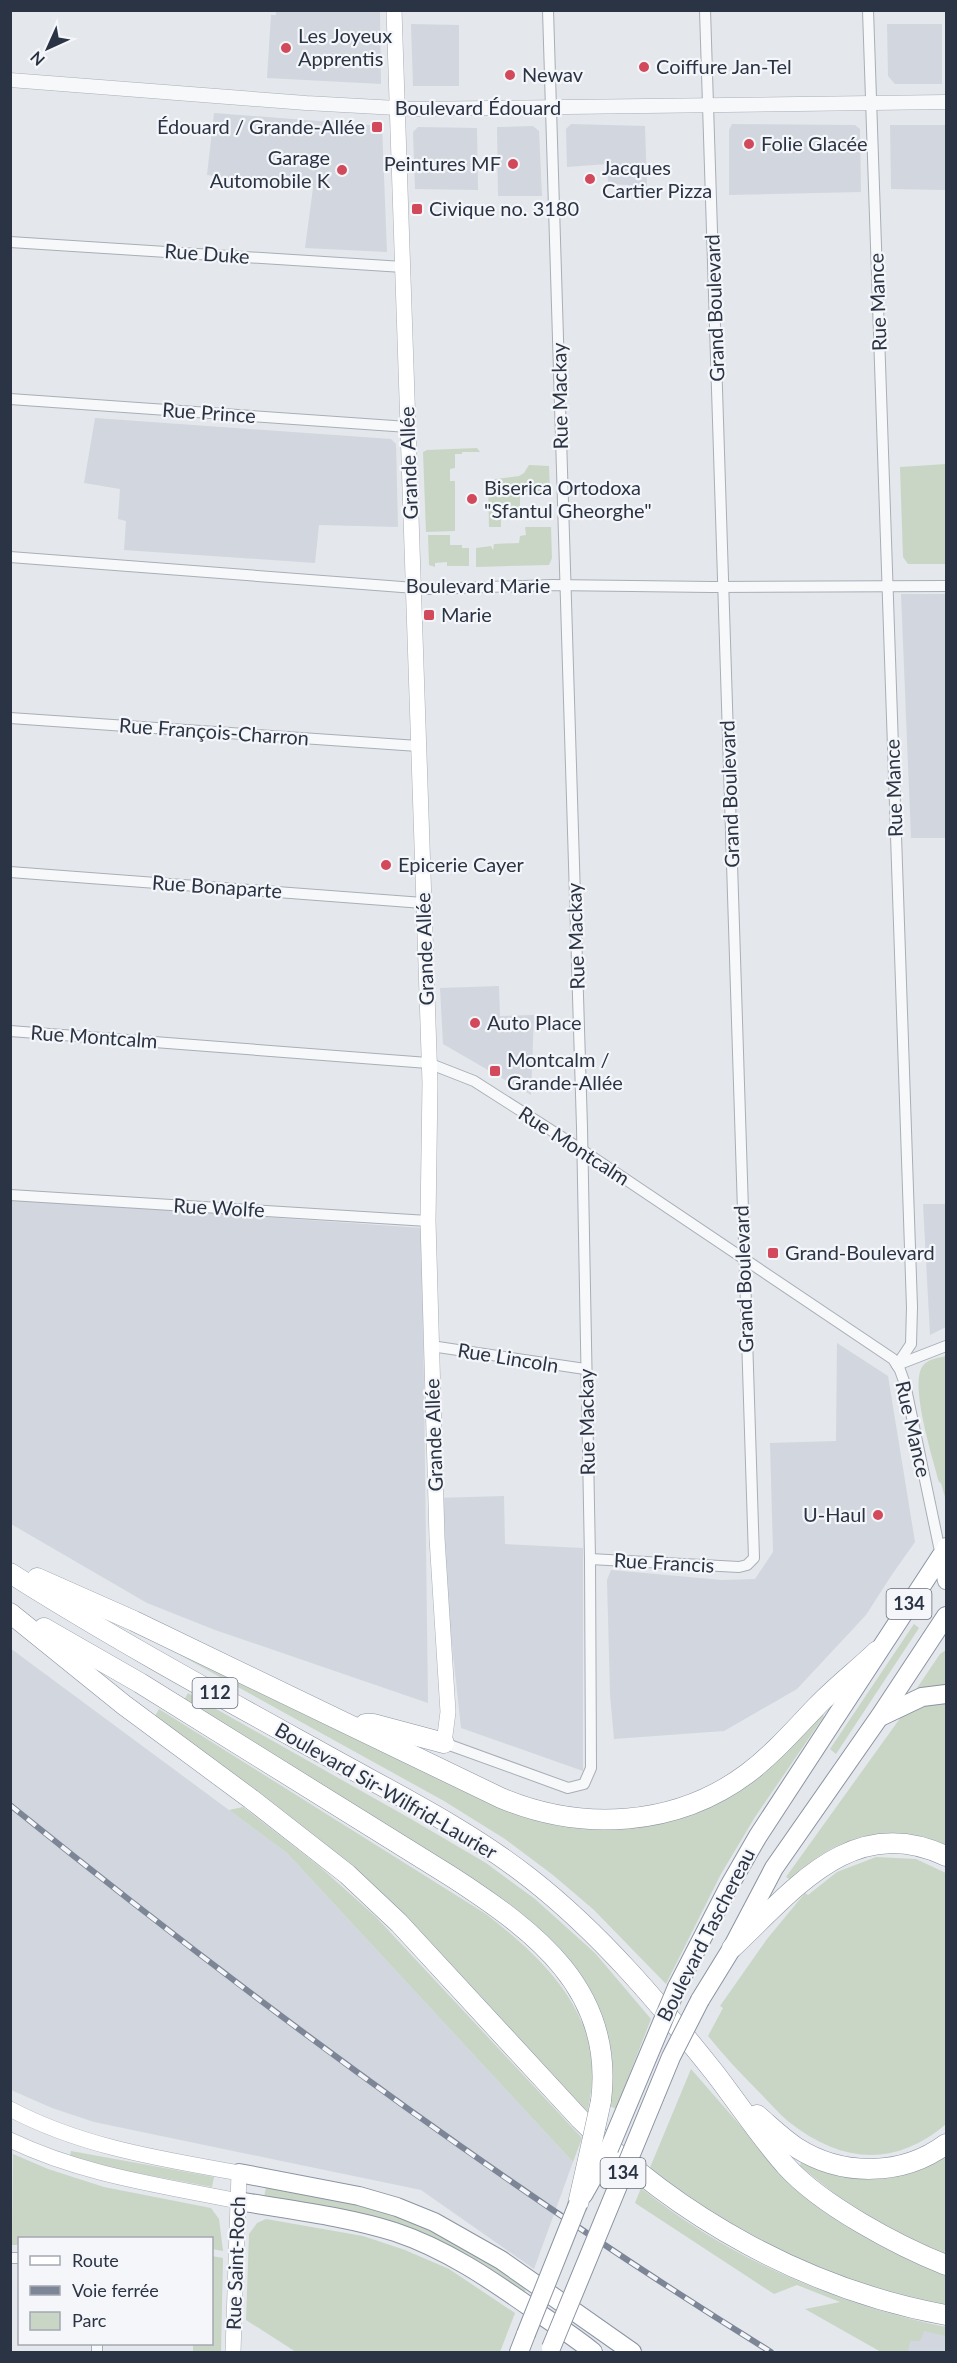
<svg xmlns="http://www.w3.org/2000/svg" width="957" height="2363" viewBox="0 0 957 2363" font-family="Lato,sans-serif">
  <rect width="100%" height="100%" fill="#e4e7ec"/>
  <g fill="#d2d6de">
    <polygon points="276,11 380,11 381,84 267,78 271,15 276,15"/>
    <polygon points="411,24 459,25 459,86 413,86"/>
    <polygon points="887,24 942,24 942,84 895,84 888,76"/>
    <polygon points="214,113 382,126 387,252 305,248 313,188 207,175"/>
    <polygon points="571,124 645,126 647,186 608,184 607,164 567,167 566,129"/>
    <polygon points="732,124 855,125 860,129 861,192 729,195 729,130"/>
    <polygon points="890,125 946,125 946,190 891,189"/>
    <polygon points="533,126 539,131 542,196 498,196 497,127"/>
    <polygon points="418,127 477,128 478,190 415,189 413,132"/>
    <polygon points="95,418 391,439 396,444 398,527 319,525 315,563 124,550 126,521 118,519 120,489 84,483"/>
    <polygon points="901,594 946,594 946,838 911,838"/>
    <polygon points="499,986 500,1016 534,1015 531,1095 443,1044 440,988"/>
    <polygon points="11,1199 422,1228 428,1703 215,1630 147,1603 11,1524"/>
    <polygon points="923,1204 946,1204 946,1327 930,1335"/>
    <polygon points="837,1343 888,1376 915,1542 891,1576 866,1615 797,1689 724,1731 614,1739 610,1695 607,1580 611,1570 722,1580 755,1579 773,1552 770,1443 836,1441"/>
    <polygon points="504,1496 505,1544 583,1548 583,1771 461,1728 436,1498"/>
    <polygon points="10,1648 287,1853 573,2162 534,2269 421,2190 94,2122 52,2108 11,2090"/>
    <polygon points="907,2326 946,2333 946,2352 902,2352"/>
  </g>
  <g fill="#c9d6c5">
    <polygon points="477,448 480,452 462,452 462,454 455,454 455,468 450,469 450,481 455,481 455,531 426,532 423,452 427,450"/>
    <polygon points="946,464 946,564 908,564 903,557 900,467"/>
    <polygon points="529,465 549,466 550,492 520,492 520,517 501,517 501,527 489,527 488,480 519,476 524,473"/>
    <polygon points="525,527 551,527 552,558 549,565 476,567 476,548 491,546 493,550 494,544 519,543 520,536 526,535"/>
    <polygon points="428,535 450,535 450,545 462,545 462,548 469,548 469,566 447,566 447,562 435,563 435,567 429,565"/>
    <path d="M946,1356V1501L941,1483L939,1482C933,1459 910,1386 922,1367C927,1359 938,1358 946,1356Z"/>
    <polygon points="914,1624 919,1628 836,1754 830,1749"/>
    <polygon points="133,1629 516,1811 669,1818 821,1713 824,1716 755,1817 721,1874 666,1984 594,1910 553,1875 505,1839 444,1801"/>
    <polygon points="946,1650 946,1688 915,1691 940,1654"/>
    <path d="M188,1693L411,1819L486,1863L535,1899L595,1953L651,2019L616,2109L610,2106C622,2010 570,1947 496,1894L184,1700Z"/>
    <path d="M946,1700V1845C884,1826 838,1832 791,1880L786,1877L901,1717L920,1705Z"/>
    <path d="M159,1709L486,1914C531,1949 579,1992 591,2051C595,2073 591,2094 587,2115L333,1851L168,1727L155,1716Z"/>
    <polygon points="243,1807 319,1866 376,1917 582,2138 573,2162 287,1853 229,1810"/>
    <path d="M876,1857L916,1859L946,1873V2124C895,2168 841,2163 789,2122C779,2114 770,2103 760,2093C742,2075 724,2056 708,2036L723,2008L720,2006L767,1939L805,1893L808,1895L837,1872Z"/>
    <path d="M691,2069L765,2154L946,2273V2306C872,2293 798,2264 732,2226C703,2210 676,2188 649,2170Z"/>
    <polygon points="71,2151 214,2177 212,2187 104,2167 70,2156"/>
    <polygon points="13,2154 48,2169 104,2187 211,2208 219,2219 223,2251 212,2249 212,2238 20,2238 19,2245 12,2245"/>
    <path d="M946,2156V2257L892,2231L845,2202L800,2166L801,2162C853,2186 897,2186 946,2156Z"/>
    <path d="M266,2187C313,2196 360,2203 406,2219C446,2232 490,2265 526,2289L523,2295L480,2265L264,2197Z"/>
    <path d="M641,2188C729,2259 836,2304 946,2327V2336L924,2331L920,2341H910L908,2352H881L805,2309L840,2302L797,2285L774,2294L635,2203Z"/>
    <polygon points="266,2219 363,2236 405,2250 449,2269 515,2313 500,2352 296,2352 246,2320 249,2234 257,2223"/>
    <polygon points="212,2256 223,2258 221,2352 193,2352 193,2344 212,2344"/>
  </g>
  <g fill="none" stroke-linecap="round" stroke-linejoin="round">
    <g stroke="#a9aeb7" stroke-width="12">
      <g id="minor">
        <polyline points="868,10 912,1307 911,1344 897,1365"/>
        <polyline points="10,242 403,267"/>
        <polyline points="10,399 408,427"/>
        <polyline points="10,557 428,589 552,585 712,587 946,586"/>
        <polyline points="10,718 418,746"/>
        <polyline points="10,872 423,903"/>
        <polyline points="10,1031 428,1063 474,1081 582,1150 893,1359 900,1370 905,1384 941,1556"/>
        <polyline points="10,1195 428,1221"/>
        <polyline points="431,1346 585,1369"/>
        <polyline points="897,1365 946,1346"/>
        <polyline points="590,1559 739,1567 747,1565 754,1558 705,10"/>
        <polyline points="444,1743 568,1788 584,1784 591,1768 590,1559 582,1127 548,10"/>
        <polyline points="10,2258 20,2258"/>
        <polyline points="97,2352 97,2344"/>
      </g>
    </g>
    <g stroke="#a9aeb7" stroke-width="15">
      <polyline id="tertiary" points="10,80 306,103 415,109 946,102"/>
    </g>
    <g stroke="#a9aeb7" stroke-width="16">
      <g id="secondary">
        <polyline points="394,10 430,1083 428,1221 437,1538 448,1712 444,1743"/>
        <path d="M10,2109C82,2147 161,2159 239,2173L233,2352"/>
        <path d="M10,2140C83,2175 160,2185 238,2201"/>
      </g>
    </g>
    <g stroke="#a3abb8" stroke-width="18">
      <polyline id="primary" points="946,1546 941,1556 946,1581"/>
    </g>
    <g stroke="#8b94a3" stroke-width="20">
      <g id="trunk">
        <polyline points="882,1716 922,1697 946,1694"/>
        <polyline points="677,1987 728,1888 758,1836 941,1556"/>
        <polyline points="700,2000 732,1948 774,1868 880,1716 946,1616"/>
        <polyline points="239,2173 359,2196 397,2207 434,2222 501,2260 632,2352"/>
        <polyline points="583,2195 609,2149"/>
        <path d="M238,2201C290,2210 344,2216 395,2232C446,2249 490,2279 534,2310C554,2324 575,2337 593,2352"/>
        <polyline points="519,2352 526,2334"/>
      </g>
    </g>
    <g stroke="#8b94a3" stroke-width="21">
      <g id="motorway">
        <path d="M10,1573C119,1642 232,1703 344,1765C408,1800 474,1834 531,1879C601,1934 659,2003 714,2072C738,2103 760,2137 786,2166C821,2205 898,2246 946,2265"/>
        <path d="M37,1578L134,1621L501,1798C582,1832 676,1827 748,1773C773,1754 794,1730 816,1707C835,1687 857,1670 877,1651"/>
        <path d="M10,1613L124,1705L251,1799L347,1874L399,1923L580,2119C678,2218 809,2290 946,2315"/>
        <path d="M44,1628L140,1683L452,1877C535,1931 615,1990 601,2101"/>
        <polyline points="365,1724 373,1724 444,1743"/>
        <path d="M732,1948C794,1890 852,1812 946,1856"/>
        <path d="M757,2115C770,2126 782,2138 797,2148C843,2177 903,2176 946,2144"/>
        <polyline points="578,2204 592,2142"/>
      </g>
    </g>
    <use href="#minor" stroke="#f7f8fa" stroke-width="10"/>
    <use href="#tertiary" stroke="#f7f8fa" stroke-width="14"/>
    <use href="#secondary" stroke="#fff" stroke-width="15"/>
    <use href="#primary" stroke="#fff" stroke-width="16"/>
    <use href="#trunk" stroke="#fff" stroke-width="18"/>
    <use href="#motorway" stroke="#fff" stroke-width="20"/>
    <g stroke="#7d8696" stroke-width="6">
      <path id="rail" d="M10,1805C254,2002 505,2187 771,2352"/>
    </g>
    <use href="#rail" stroke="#f4f6f9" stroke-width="4" stroke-dasharray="11" stroke-linecap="butt"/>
    <g stroke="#8b94a3" stroke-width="20" stroke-linecap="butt">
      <g id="trunk-bridge">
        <polyline points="609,2149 677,1987"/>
        <polyline points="526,2334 578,2204"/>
        <polyline points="551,2348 671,2057 700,2000"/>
      </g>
    </g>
    <g stroke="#8b94a3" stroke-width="21" stroke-linecap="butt">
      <polyline id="motorway-bridge" points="592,2142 601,2101"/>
    </g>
    <use href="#trunk-bridge" stroke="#fff" stroke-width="18"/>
    <use href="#motorway-bridge" stroke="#fff" stroke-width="20"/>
  </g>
  <g fill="#d1495b" stroke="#f4f6f9" stroke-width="2">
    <circle cx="286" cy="48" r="6"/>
    <circle cx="644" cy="67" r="6"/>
    <circle cx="510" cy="75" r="6"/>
    <rect x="371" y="121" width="12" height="12" rx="3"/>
    <circle cx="749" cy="144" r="6"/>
    <circle cx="513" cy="164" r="6"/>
    <circle cx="342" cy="170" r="6"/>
    <circle cx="590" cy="179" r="6"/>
    <rect x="411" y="203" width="12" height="12" rx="3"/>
    <circle cx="472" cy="499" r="6"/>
    <rect x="423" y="609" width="12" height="12" rx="3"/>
    <circle cx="386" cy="865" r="6"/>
    <circle cx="475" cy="1023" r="6"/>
    <rect x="489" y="1065" width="12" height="12" rx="3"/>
    <rect x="767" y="1247" width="12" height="12" rx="3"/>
    <circle cx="878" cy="1515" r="6"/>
  </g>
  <g text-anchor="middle" stroke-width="4.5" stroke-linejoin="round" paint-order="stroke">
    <g fill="#f4f6f9" stroke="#676e7b" stroke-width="1.5">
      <rect x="886.5" y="1589" width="45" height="30" rx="4.5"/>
      <rect x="192.5" y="1678" width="45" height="30" rx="4.5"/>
      <rect x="600.5" y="2158" width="45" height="30" rx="4.5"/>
    </g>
    <g font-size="18" font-weight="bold" fill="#2b3445">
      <text x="909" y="1610">134</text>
      <text x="215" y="1699">112</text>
      <text x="623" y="2179">134</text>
    </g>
    <g font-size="20" fill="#2b3445" stroke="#f4f6f9" text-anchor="start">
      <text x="298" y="43">Les Joyeux<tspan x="298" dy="23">Apprentis</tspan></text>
      <text x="656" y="74">Coiffure Jan-Tel</text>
      <text x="522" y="82">Newav</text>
      <text x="365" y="134" text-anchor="end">Édouard / Grande-Allée</text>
      <text x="761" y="151">Folie Glacée</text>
      <text x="330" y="165" text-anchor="end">Garage<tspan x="330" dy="23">Automobile K</tspan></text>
      <text x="501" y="171" text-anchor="end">Peintures MF</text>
      <text x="602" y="175">Jacques<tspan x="602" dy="23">Cartier Pizza</tspan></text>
      <text x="429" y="216">Civique no. 3180</text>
      <text x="484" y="495">Biserica Ortodoxa<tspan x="484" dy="23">"Sfantul Gheorghe"</tspan></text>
      <text x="441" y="622">Marie</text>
      <text x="398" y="872">Epicerie Cayer</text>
      <text x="487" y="1030">Auto Place</text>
      <text x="507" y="1067">Montcalm /<tspan x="507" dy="23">Grande-Allée</tspan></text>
      <text x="785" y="1260">Grand-Boulevard</text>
      <text x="866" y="1522" text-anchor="end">U-Haul</text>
    </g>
    <g font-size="20" fill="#2b3445" stroke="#f4f6f9">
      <text x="478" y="115">Boulevard Édouard</text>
      <text transform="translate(207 254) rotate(4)" y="7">Rue Duke</text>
      <text transform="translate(878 302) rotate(-92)" y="7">Rue Mance</text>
      <text transform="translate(715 308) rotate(-92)" y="7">Grand Boulevard</text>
      <text transform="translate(560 396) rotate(-91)" y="7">Rue Mackay</text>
      <text transform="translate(209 413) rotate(4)" y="7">Rue Prince</text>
      <text transform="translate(409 463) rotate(-92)" y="7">Grande Allée</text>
      <text x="478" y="593">Boulevard Marie</text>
      <text transform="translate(214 732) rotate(4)" y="7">Rue François-Charron</text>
      <text transform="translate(894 788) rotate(-92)" y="7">Rue Mance</text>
      <text transform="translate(730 794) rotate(-92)" y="7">Grand Boulevard</text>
      <text transform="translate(217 887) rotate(4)" y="7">Rue Bonaparte</text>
      <text transform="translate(576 936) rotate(-92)" y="7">Rue Mackay</text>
      <text transform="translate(425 949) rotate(-92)" y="7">Grande Allée</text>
      <text transform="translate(94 1037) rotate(4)" y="7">Rue Montcalm</text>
      <text transform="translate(574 1146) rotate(33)" y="7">Rue Montcalm</text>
      <text transform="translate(219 1208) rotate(3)" y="7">Rue Wolfe</text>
      <text transform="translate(744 1279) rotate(-92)" y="7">Grand Boulevard</text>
      <text transform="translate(508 1358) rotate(9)" y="7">Rue Lincoln</text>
      <text transform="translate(587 1422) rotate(-91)" y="7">Rue Mackay</text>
      <text transform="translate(913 1429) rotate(77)" y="7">Rue Mance</text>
      <text transform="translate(434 1435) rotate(-92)" y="7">Grande Allée</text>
      <text transform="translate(664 1563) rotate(3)" y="7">Rue Francis</text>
      <text transform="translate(386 1791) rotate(30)" y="7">Boulevard Sir-Wilfrid-Laurier</text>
      <text transform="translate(706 1935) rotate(-63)" y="7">Boulevard Taschereau</text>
      <text transform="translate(236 2263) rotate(-88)" y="7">Rue Saint-Roch</text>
    </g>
  </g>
  <rect width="957" height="2363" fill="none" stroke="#2b3445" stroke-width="24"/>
  <rect x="18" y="2237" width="195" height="108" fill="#f4f6f9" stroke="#a4a8b1" stroke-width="1.5"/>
  <rect x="30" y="2256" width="30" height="9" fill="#ffffff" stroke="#a4a8b1" stroke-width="1.5"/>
  <text x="72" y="2267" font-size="18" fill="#2b3445">Route</text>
  <rect x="30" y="2286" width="30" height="9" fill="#7d8696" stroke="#a4a8b1" stroke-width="1.5"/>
  <text x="72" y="2297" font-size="18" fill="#2b3445">Voie ferrée</text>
  <rect x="30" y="2312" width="30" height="18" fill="#c9d6c5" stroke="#a4a8b1" stroke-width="1.5"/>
  <text x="72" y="2327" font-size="18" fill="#2b3445">Parc</text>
  <g transform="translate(48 48) rotate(225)" stroke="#f4f6f9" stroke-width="4.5" paint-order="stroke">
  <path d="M0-4.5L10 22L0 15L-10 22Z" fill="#2b3445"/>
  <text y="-9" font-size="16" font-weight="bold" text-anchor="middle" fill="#2b3445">N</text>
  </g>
</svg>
